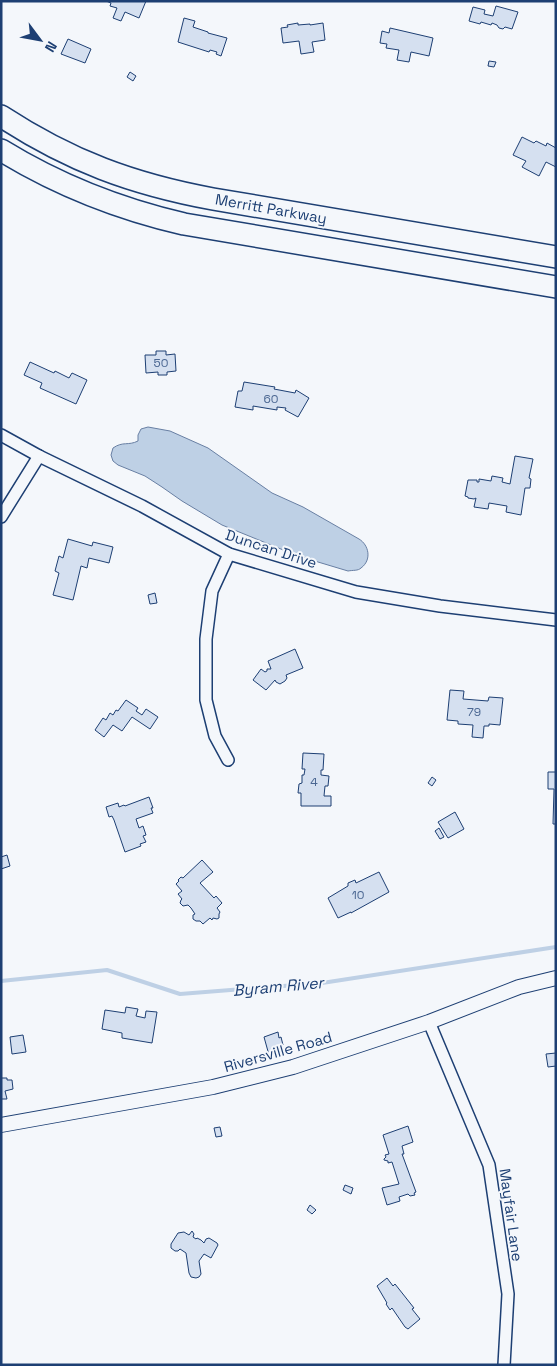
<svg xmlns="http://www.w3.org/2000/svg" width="557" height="1366" viewBox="0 0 557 1366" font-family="'Space Grotesk',sans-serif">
  <rect width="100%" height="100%" fill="#f4f7fb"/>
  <path fill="#bed0e5" stroke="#687fa3" d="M148,427L170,431L208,448L272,493L303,507L359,539C369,545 372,560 361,568C358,571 353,570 348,571L298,556L222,525L182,501L162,487L145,476L118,465L113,461L111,455L113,448C123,441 128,446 138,441V435L141,429Z"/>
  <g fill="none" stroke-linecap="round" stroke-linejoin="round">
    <polyline stroke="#bed0e5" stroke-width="4" points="1,981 107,970 180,994 322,983 556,947"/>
  </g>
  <g fill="#d5e0f0" stroke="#1d3f73">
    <polygon points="106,1 146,1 139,18 125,12 121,21 113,18 117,8 110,6 111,3"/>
    <polygon points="496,6 518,12 512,29 505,27 503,29 499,28 497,25 492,23 491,25 481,22 480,24 469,21 473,7 485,10 484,14 493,16"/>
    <polygon points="184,18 195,21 193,27 208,32 208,33 227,38 221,56 216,54 217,52 210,50 209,52 178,42"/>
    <polygon points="298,23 298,25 310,24 310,25 323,23 325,40 312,42 314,52 301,54 299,41 283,43 281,28 288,27 287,25"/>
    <polygon points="390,28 433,38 429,56 411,52 409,62 397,60 399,50 386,48 387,44 380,43 382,31 389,33"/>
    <polygon points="68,39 91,49 85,63 61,54"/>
    <polygon points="489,61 496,62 494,67 488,66"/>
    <polygon points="130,72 136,76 133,81 127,77"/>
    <polygon points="522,137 534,143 536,141 546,146 547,143 556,148 556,167 546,162 539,176 522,167 526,161 513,155"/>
    <polygon points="156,351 166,351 166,355 175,354 176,371 167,372 167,375 158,375 158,372 146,373 145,355 156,355"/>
    <polygon points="30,362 54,373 55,371 69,378 72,373 87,380 76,404 40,388 42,383 24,375"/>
    <polygon points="244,382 275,387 274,389 295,393 296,390 309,398 298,417 285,410 286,408 277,407 277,410 253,406 253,410 235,407 238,391 242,391"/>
    <polygon points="515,456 533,459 529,478 531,479 530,488 525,488 521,515 506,512 507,506 489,503 488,509 474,507 476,498 474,499 468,498 468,497 465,496 468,480 477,480 477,482 479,482 479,479 491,481 492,476 503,478 502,482 510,484"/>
    <polygon points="68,539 92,546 93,542 113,547 109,563 89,558 87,568 81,566 73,600 53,595 59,573 55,571 59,556 63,558"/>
    <polygon points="155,593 157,603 150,604 148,595"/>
    <polygon points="295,649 303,668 286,675 287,678 285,681 280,684 276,682 275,680 266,690 253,680 261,669 265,672 267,671 267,669 271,669 268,661"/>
    <polygon points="450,690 464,691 463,699 488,701 489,697 503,698 500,725 489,724 489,726 484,726 483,738 472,737 473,725 458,724 458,721 447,720"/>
    <polygon points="126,700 138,708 136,711 142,715 146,709 158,717 150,729 132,717 122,731 113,725 104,737 95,730 103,718 106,720 110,713 113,715 116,710 118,711"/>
    <polygon points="303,753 324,754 323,770 321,770 321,775 329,776 328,786 325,786 324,796 331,796 331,806 301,806 301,793 298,793 299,784 302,783 302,775 304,775 305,769 302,769"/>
    <polygon points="548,772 556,772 556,824 553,824 554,789 548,789"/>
    <polygon points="432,777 436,780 432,786 428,783"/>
    <polygon points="149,797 153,808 151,808 153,813 136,819 139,828 143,826 146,835 143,836 146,842 140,844 141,846 125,852 114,820 112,816 109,817 106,807 118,803 119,807 124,805 125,806"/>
    <polygon points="455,812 464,829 448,838 438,822"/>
    <polygon points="439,828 444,837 440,839 435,831"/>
    <polygon points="7,855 10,866 1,869 1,857"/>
    <polygon points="202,860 213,872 200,883 214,898 216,896 222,903 217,908 220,912 219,914 219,918 217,919 213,918 212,920 210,918 203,924 200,921 196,921 193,919 193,915 195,914 191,908 188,905 183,906 180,903 181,900 182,899 178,894 182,891 176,884 179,881 178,880 181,877 183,878"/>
    <polygon points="379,872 389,892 351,913 351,912 338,918 328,898 348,886 348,883 355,880 356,883"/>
    <polygon points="126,1007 138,1009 136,1016 145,1018 146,1011 157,1012 152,1043 122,1038 122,1033 102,1029 105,1010 125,1013"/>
    <polygon points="278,1032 279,1038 281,1037 283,1045 282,1046 284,1053 272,1056 272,1055 269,1055 264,1037"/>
    <polygon points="23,1035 26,1052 12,1054 10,1037"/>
    <polygon points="556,1053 556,1066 548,1067 546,1054"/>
    <polygon points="1,1078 7,1078 7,1080 12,1080 13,1089 5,1091 7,1099 1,1099"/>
    <polygon points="408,1126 413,1142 402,1146 404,1154 402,1154 416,1192 414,1193 415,1195 410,1196 408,1194 399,1197 400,1201 387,1205 382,1188 399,1184 392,1162 388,1163 388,1161 384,1160 384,1159 386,1157 385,1155 389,1154 383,1135"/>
    <polygon points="220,1127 222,1136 216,1137 214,1128"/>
    <polygon points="345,1185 353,1188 351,1194 343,1190"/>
    <polygon points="310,1205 316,1210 312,1214 307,1210"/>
    <polygon points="192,1231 194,1234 193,1237 196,1239 197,1238 201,1240 204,1243 206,1239 209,1238 217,1243 218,1245 211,1258 204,1254 199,1261 201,1274 199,1277 196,1278 191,1277 189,1273 186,1253 180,1249 178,1251 175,1251 171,1248 171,1244 178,1233 184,1232 189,1235"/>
    <polygon points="387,1278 393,1286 395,1284 414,1308 412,1309 420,1319 408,1329 405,1327 392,1308 390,1310 386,1304 387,1303 377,1286"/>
  </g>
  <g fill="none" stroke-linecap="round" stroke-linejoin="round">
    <g stroke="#1d3f73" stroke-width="14">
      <g id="minor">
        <polyline points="1,435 39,456 142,506 229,554 356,592 440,606 556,620"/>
        <polyline points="1,517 39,456"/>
        <polyline points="228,760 215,736 206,700 206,639 212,591 229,554"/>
        <polyline points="429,1022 489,1165 508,1294 504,1365"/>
      </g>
    </g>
    <g stroke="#1d3f73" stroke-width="16">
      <polyline id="tertiary" points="1,1125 213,1087 293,1067 429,1022 519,987 556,978"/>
    </g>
    <g stroke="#1d3f73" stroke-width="24">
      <g id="motorway">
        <path d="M1,116C70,161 132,184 213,199L556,257"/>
        <path d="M1,150C58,185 119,209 184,224L556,287"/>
      </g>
    </g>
    <use href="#minor" stroke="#f4f7fb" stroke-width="11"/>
    <use href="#tertiary" stroke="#f4f7fb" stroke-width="14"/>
    <use href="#motorway" stroke="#f4f7fb" stroke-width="21"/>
  </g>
  <g text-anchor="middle" stroke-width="4" stroke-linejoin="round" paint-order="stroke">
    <g font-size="12" fill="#4b6792">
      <text x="161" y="367">50</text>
      <text x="271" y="403">60</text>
      <text x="474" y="716">79</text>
      <text x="314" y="786">4</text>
      <text x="358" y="899">10</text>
    </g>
    <g font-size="15" fill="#1d3f73" stroke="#f4f7fb">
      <text transform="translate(271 209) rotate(10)" y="5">Merritt Parkway</text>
      <text transform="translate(271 549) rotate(18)" y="5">Duncan Drive</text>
      <text transform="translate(278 1052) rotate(-16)" y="5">Riversville Road</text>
      <text transform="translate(511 1215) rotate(82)" y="5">Mayfair Lane</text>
    </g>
    <g font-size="16" font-style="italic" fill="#1d3f73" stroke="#f4f7fb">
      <text transform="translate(278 986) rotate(-5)" y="6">Byram River</text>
    </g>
  </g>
  <rect width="557" height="1366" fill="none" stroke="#1d3f73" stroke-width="5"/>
  <g transform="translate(40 40) rotate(122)" stroke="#f4f7fb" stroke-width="4" paint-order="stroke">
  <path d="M0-4L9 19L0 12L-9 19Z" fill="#1d3f73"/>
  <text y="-8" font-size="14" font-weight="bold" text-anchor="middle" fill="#1d3f73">N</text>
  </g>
</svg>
